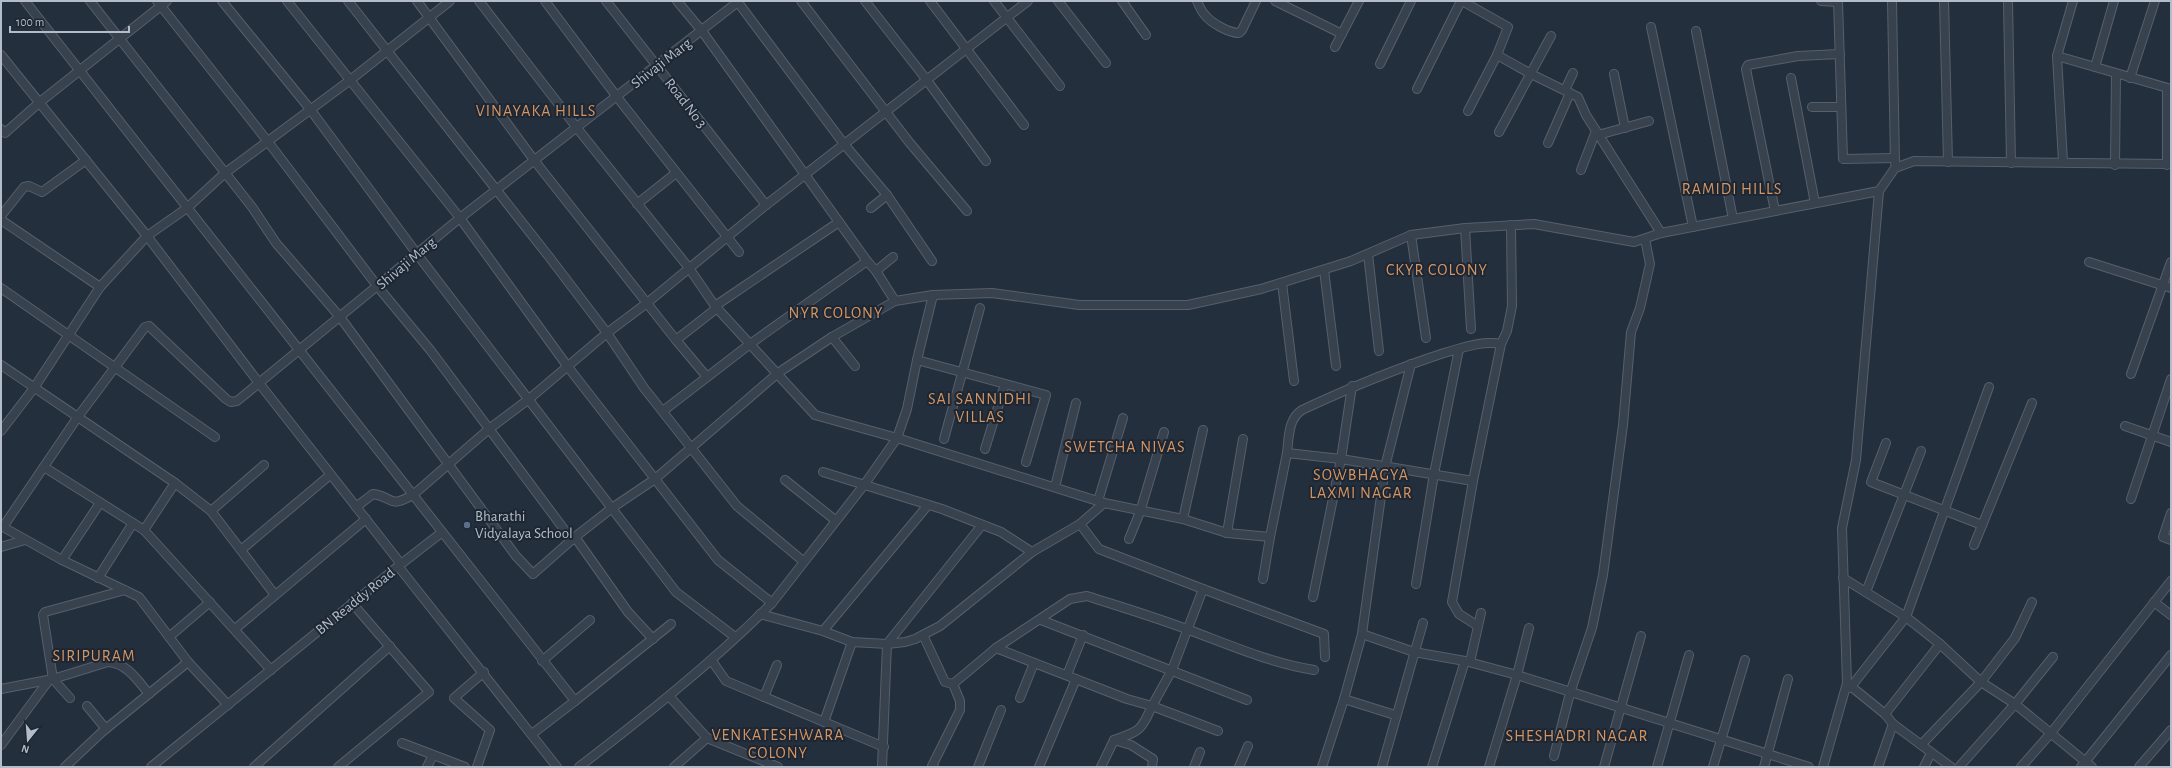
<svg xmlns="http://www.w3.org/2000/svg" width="2172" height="768" viewBox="0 0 2172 768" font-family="'Alegreya Sans',sans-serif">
  <rect width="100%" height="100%" fill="#242f3e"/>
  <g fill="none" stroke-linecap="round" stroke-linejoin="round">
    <g stroke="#565f6c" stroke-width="10">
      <g id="minor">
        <polyline points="25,1 575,701 532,734"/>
        <polyline points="90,1 252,207 276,243 340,317 516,556 533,574 575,537"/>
        <polyline points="157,1 269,143 378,287 431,351 572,540"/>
        <polyline points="222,1 310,109 417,254 676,592 735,637"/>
        <polyline points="287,1 460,218 568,367 718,560 772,603"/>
        <polyline points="348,1 550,258 607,333 644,388 737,506 803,561"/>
        <polyline points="417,1 534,160 676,340"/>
        <polyline points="479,1 577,128 689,268 715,306 815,415 897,438 1104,503 1183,519 1227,533 1270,537 1287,453 1341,459 1473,481"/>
        <polyline points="545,1 617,97 739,252"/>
        <polyline points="606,1 766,205"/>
        <polyline points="677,1 702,31 867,261 876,271 895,301 933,295"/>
        <polyline points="737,1 844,144 887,195 932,261"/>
        <polyline points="801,1 909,142 967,211"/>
        <polyline points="865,1 926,79 986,161"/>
        <polyline points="930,1 1024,125"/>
        <polyline points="994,1 1060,86"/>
        <polyline points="1058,1 1106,63"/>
        <polyline points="1122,1 1146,35"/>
        <path d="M1197,1C1199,6 1201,11 1205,15C1211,23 1229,33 1239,33L1242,30L1256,1"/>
        <polyline points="1275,1 1342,34"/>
        <polyline points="1462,1 1508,27 1497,55 1531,74 1578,97 1586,115 1661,233"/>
        <polyline points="1821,1 1838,2"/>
        <polyline points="1838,1 1843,159 1894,158"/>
        <polyline points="1892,1 1895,163"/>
        <polyline points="1944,1 1948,162"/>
        <polyline points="2008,1 2011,163"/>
        <polyline points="1651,27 1693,227"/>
        <polyline points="1696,31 1733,219"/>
        <polyline points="1335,47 1359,1"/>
        <polyline points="1,55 147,236 259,383 401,564 151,767"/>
        <polyline points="2057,56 2171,89"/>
        <polyline points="1380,64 1411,1"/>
        <polyline points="2095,67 2114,1"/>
        <polyline points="1614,74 1625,128"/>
        <polyline points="1791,78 1815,203"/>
        <polyline points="2130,78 2155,1"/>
        <polyline points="2167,88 2167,165"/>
        <polyline points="1417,89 1461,1"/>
        <polyline points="1565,90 1573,73"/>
        <polyline points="1812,107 1841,107"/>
        <polyline points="1468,111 1497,55"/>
        <polyline points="1,129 5,133 40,102 167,1"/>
        <polyline points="1499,132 1551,36"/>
        <polyline points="1598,135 1649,121"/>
        <polyline points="1548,143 1570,93"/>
        <polyline points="2063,162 2057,56 2073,1"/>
        <polyline points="2115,165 2116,74"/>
        <polyline points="1581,170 1596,131"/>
        <polyline points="637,204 676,173"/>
        <polyline points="871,208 887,195"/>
        <polyline points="1775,211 1746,69 1748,65 1798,56 1840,54"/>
        <polyline points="1,216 24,187 29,186 42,192 86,160"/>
        <polyline points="1,220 100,287"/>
        <polyline points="1465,228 1471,329"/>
        <polyline points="1411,235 1426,338"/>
        <polyline points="1368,254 1379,351"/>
        <polyline points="2089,262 2171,288"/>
        <polyline points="1324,270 1336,366"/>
        <polyline points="876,271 893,257"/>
        <polyline points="1282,283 1294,381"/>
        <polyline points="1,288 215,437"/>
        <polyline points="715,306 839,222"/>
        <polyline points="832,337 855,366"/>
        <polyline points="1501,344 1507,331 1512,306 1511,225"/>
        <polyline points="917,360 1046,395 1026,462"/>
        <polyline points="1,365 175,483 211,511 275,595"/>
        <polyline points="2131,374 2171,262"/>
        <polyline points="707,377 676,340 717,308"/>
        <polyline points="663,411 750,344 867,261"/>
        <polyline points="2125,426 2171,442"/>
        <polyline points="1,431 34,388 100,287 147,236 187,208 225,173 349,81 450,1"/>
        <polyline points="944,439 980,308"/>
        <polyline points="1886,443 1871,482 1982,525"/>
        <polyline points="985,449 1005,384"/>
        <path d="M1287,453C1289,437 1288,419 1302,410C1349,388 1395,369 1444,353C1462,348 1483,340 1501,344L1473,481L1452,602L1459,614L1478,626"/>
        <polyline points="44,467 144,530 271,670"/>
        <polyline points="823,472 942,509 1001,532 1032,552 1080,524 1104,503"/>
        <polyline points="785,480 835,520"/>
        <polyline points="1055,487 1076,403"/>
        <polyline points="2131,499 2171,379"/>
        <polyline points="1098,501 1123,418"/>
        <path d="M356,507L373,494C395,497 387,509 413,495L489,429L529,399L607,333L647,303L766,205L1028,1"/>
        <polyline points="211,511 264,465"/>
        <polyline points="2171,513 2163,537 2171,540"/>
        <polyline points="1183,519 1203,430"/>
        <polyline points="1080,524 1099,549 1203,589"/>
        <polyline points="144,530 175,483"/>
        <polyline points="1227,533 1243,439"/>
        <polyline points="1129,539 1140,512 1164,432"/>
        <polyline points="1974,545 2032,403"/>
        <polyline points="1,547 25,540"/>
        <polyline points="241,550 330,475"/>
        <polyline points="62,560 100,503"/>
        <polyline points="401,564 441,533"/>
        <polyline points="398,566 557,767"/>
        <polyline points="98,578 133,523"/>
        <polyline points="1843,578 1906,617 1940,644 1981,682 2015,704 2092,767"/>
        <polyline points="1263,579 1270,537"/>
        <polyline points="1416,584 1434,474 1459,349"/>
        <polyline points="1866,592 1921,451"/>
        <polyline points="1313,597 1341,459 1352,386"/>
        <polyline points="2154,602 2171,615"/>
        <polyline points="760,614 823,631 852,642 887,644 905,642 915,639 940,626 1032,552"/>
        <polyline points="1041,620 1247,700"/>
        <polyline points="235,629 366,519"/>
        <polyline points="823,631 928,505"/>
        <polyline points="1362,634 1414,652 1465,661 1517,675 1809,767"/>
        <path d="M923,635L945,682L953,684L996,648L1070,599L1087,596C1121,607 1155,617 1189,630C1230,645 1270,663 1314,670"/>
        <polyline points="169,637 210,602"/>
        <polyline points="653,639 628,612 575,537 612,508 655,479 778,373 832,337 895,301"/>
        <polyline points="996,648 1127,699 1152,706 1172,670 1203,589 1324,634 1325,657"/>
        <polyline points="542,661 590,620"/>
        <polyline points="712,661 726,681 884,747"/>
        <polyline points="1470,662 1481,613"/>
        <polyline points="1067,675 1083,635"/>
        <polyline points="1848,684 1885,714 1893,724 1951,767"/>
        <polyline points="1850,688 1906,617 1989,387"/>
        <path d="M1,689L53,679L108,662C127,663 138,681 149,694"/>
        <polyline points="669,696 707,738"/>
        <polyline points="764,697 777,665"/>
        <polyline points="70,698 53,679 43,615 45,612 125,590"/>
        <polyline points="1020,698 1034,663"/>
        <polyline points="1344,699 1395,715"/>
        <polyline points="575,701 671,624"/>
        <polyline points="228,705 188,662 139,597 62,560 3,527 77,418 145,327 149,326 226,399 231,402 237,401 460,218 739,1"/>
        <polyline points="87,706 106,729"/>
        <polyline points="1885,714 1940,644"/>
        <polyline points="824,722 852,642"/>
        <polyline points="1114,740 1131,745 1153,759 1152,767"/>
        <polyline points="402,743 465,767"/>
        <polyline points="1,745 49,680"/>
        <polyline points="1921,745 1981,682 2015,638 2032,602"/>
        <polyline points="1554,756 1570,693 1592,628 1603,575 1623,425 1631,332 1640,308 1650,264 1645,239"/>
        <polyline points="65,767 102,732 188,662"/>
        <polyline points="254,767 390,646"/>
        <polyline points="338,767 429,692 352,603"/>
        <polyline points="427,767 433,755"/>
        <polyline points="477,767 490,730 454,698 484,672"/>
        <path d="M579,767C646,715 712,663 772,603L864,485L897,438L907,409L917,360L933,295L992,293L1079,305H1188L1261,289L1351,261L1411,235L1465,228L1534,224L1634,242L1661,233L1879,191L1895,168L1914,161L2171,164"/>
        <polyline points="674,767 707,738 778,767"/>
        <polyline points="882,767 887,644 982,525"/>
        <polyline points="934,767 932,766 960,710 960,701 953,684"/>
        <polyline points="978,767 1001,710"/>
        <polyline points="1039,767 1076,679"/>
        <path d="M1101,767L1114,740C1140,731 1141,731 1152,706L1218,731"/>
        <polyline points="1194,767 1200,752"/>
        <polyline points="1239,767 1248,746"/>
        <polyline points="1322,767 1344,699 1362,634 1385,467 1411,364"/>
        <polyline points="1382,767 1423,623"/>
        <polyline points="1432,767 1465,661"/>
        <polyline points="1489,767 1517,675 1529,628"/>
        <polyline points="1604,767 1641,636"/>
        <polyline points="1657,767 1689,655"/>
        <polyline points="1713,767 1745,660"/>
        <polyline points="1764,767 1788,679"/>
        <polyline points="1823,767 1847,683 1842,528 1856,460 1879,191"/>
        <polyline points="1878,767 1893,724"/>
        <polyline points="1924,767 1931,753"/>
        <polyline points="1959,767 2015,704 2053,657"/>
        <polyline points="2021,767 2051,733 2171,581"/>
        <polyline points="2081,767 2171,655"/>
        <polyline points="2139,767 2171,730"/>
      </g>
    </g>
    <use href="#minor" stroke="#38414e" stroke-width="8"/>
  </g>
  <circle fill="#5c6f8a" stroke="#1d2633" stroke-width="1.5" cx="467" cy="525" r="4"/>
  <g text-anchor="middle" stroke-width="4" stroke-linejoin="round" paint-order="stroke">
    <g font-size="15" fill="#b4bcc9" stroke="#1d2633">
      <text transform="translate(661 63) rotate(-38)" y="5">Shivaji Marg</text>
      <text transform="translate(686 103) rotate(52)" y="5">Road No 3</text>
      <text transform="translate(406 263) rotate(-40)" y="5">Shivaji Marg</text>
      <text transform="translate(355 601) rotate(-39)" y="5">BN Readdy Road</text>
    </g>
    <g font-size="15" fill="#b4bcc9" stroke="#1d2633" text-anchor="start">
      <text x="475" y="521">Bharathi<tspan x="475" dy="17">Vidyalaya School</tspan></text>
    </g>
    <g font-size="16" letter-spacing="1" fill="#d59563" stroke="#1d2633">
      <text x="536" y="116">VINAYAKA HILLS</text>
      <text x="1732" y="194">RAMIDI HILLS</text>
      <text x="1437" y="275">CKYR COLONY</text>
      <text x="836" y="318">NYR COLONY</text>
      <text x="980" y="404">SAI SANNIDHI<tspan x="980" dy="18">VILLAS</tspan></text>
      <text x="1125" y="452">SWETCHA NIVAS</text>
      <text x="1361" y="480">SOWBHAGYA<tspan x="1361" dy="18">LAXMI NAGAR</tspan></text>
      <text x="94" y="661">SIRIPURAM</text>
      <text x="778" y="740">VENKATESHWARA<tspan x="778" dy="18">COLONY</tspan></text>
      <text x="1577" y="741">SHESHADRI NAGAR</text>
    </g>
  </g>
  <rect width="2172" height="768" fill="none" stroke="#b4bcc9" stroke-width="4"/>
  <g transform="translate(28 740) rotate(197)" stroke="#1d2633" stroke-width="3" paint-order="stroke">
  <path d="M0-3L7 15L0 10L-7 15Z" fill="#b4bcc9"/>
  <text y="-6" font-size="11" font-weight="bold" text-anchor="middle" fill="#b4bcc9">N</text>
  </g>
  <path d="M10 26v6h119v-6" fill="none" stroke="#b4bcc9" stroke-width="2"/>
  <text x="16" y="26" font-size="12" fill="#b4bcc9" stroke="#1d2633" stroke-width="3" paint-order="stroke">100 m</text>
</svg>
